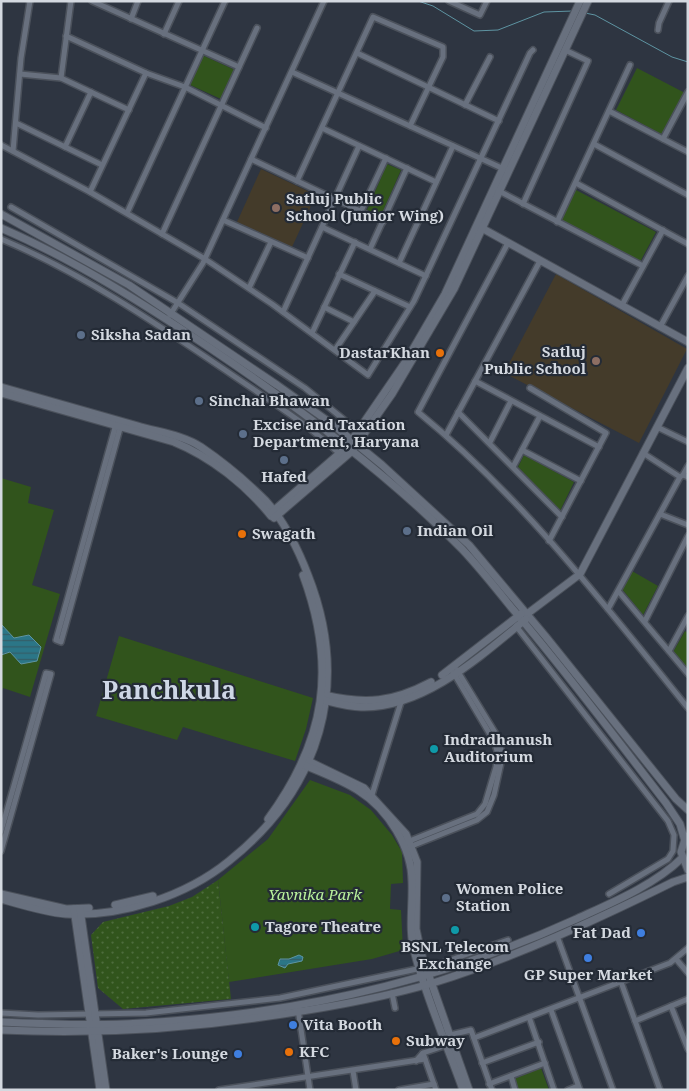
<svg xmlns="http://www.w3.org/2000/svg" width="689" height="1091" viewBox="0 0 689 1091" font-family="'Noto Serif',serif">
  <defs>
    <pattern id="garden-dots" width="8" height="8" patternUnits="userSpaceOnUse" patternTransform="scale(1.25)"><rect width="8" height="8" fill="#31541c"/><path d="M2 2h.1M6 6h.1" fill="none" stroke="#4e6c3d" stroke-width="1.8" stroke-linecap="round"/></pattern>
    <pattern id="water-rules" width="6" height="5" patternUnits="userSpaceOnUse" patternTransform="scale(1.25)"><rect width="6" height="5" fill="#2b7687"/><path d="M0 2.5h6" fill="none" stroke="#345e68"/></pattern>
  </defs>
  <rect width="100%" height="100%" fill="#2e3541"/>
  <g fill="#443b2a">
    <polygon points="261,169 316,195 292,247 237,222"/>
    <polygon points="556,274 687,349 639,443 504,373"/>
  </g>
  <g fill="#31541c">
    <polygon points="202,55 235,70 221,99 188,84"/>
    <polygon points="637,68 685,93 663,135 616,110"/>
    <polygon points="387,164 401,170 381,216 367,210"/>
    <polygon points="576,190 656,232 640,262 561,220"/>
    <polygon points="524,455 574,482 560,511 518,467"/>
    <polygon points="1,478 31,487 28,503 54,510 32,585 60,594 30,697 3,688 1,694"/>
    <polygon points="632,571 658,586 643,615 622,589"/>
    <polygon points="685,631 688,633 688,671 673,652"/>
    <polygon points="119,636 313,698 306,729 295,761 183,727 177,740 96,716"/>
    <polygon points="310,780 350,795 371,810 392,835 402,852 403,883 391,884 390,909 401,910 403,950 372,959 229,982 218,880 268,839"/>
    <polygon points="541,1068 549,1090 518,1090 514,1079"/>
  </g>
  <polygon fill="url(#garden-dots)" points="218,880 231,999 123,1009 98,988 91,935 103,922 169,906 192,897"/>
  <g fill="url(#water-rules)" stroke="#5e94a2">
    <polygon points="1,624 14,638 29,635 41,647 37,661 21,664 10,652 1,655"/>
    <polygon points="299,955 303,957 302,961 288,964 285,968 278,965 280,959 289,959"/>
  </g>
  <g fill="none" stroke-linecap="round" stroke-linejoin="round">
    <g stroke="#5e94a2" stroke-width="1">
      <polyline points="418,1 433,6 474,31 498,30 544,12 573,11"/>
      <polyline points="585,13 595,15 672,57 688,62"/>
    </g>
    <g stroke="#4b515b" stroke-width="8">
      <g id="minor">
        <polyline points="92,1 239,67"/>
        <polyline points="449,1 480,15 487,1"/>
        <polyline points="131,19 138,1"/>
        <polyline points="658,30 659,23 669,1"/>
        <polyline points="164,34 179,1"/>
        <polyline points="66,36 146,73 185,87 266,128"/>
        <polyline points="357,53 499,121"/>
        <polyline points="292,72 506,170"/>
        <polyline points="20,74 61,78 129,110"/>
        <polyline points="61,78 71,1"/>
        <polyline points="465,105 490,57"/>
        <polyline points="609,111 688,152"/>
        <polyline points="16,123 102,165"/>
        <polyline points="322,128 436,182"/>
        <polyline points="663,139 688,92"/>
        <polyline points="594,144 688,195"/>
        <polyline points="1,145 90,192 205,259 272,304 368,375 414,301 530,53 533,50"/>
        <polyline points="65,147 91,92"/>
        <polyline points="13,151 21,58 30,1"/>
        <polyline points="251,159 383,222"/>
        <polyline points="297,181 373,17 443,47 443,57 410,126"/>
        <polyline points="576,183 688,244"/>
        <polyline points="497,190 643,266"/>
        <polyline points="90,192 146,73"/>
        <polyline points="523,204 588,61 565,50"/>
        <polyline points="11,207 178,303 305,388 358,431"/>
        <polyline points="361,211 386,158"/>
        <polyline points="127,213 225,1"/>
        <polyline points="223,220 308,258"/>
        <polyline points="557,222 630,65"/>
        <polyline points="322,227 426,276"/>
        <polyline points="162,234 257,28"/>
        <path d="M1,239C80,272 154,322 225,370C264,397 307,423 342,456"/>
        <path d="M508,243L418,412C522,497 604,604 688,708"/>
        <polyline points="370,249 407,168"/>
        <polyline points="399,263 453,146"/>
        <polyline points="339,274 410,307"/>
        <polyline points="249,288 271,242"/>
        <polyline points="622,305 663,230"/>
        <polyline points="324,307 354,322"/>
        <polyline points="283,312 359,146"/>
        <polyline points="170,315 203,263 324,1"/>
        <polyline points="660,327 688,276"/>
        <polyline points="312,333 355,242"/>
        <polyline points="335,350 375,291"/>
        <polyline points="475,381 599,447"/>
        <polyline points="530,388 606,433 549,541"/>
        <polyline points="458,412 562,517"/>
        <polyline points="116,424 56,640 61,642 121,425"/>
        <polyline points="657,427 688,442"/>
        <polyline points="446,435 540,261"/>
        <polyline points="490,442 511,401"/>
        <polyline points="522,450 581,481"/>
        <polyline points="643,453 680,477 683,475 688,477"/>
        <polyline points="513,467 540,416"/>
        <polyline points="683,475 688,466"/>
        <polyline points="660,514 688,525"/>
        <polyline points="619,592 688,674"/>
        <polyline points="608,609 680,477"/>
        <polyline points="645,621 688,536"/>
        <polyline points="516,626 668,821 674,835 673,851 668,859 609,894"/>
        <polyline points="669,651 688,616"/>
        <polyline points="371,798 402,699"/>
        <polyline points="1,831 46,673 51,674 1,851"/>
        <polyline points="407,842 477,814 485,804 496,767 498,754 494,741 453,672"/>
        <polyline points="409,847 477,820 487,812 494,795 501,763 501,749 496,734 457,670"/>
        <polyline points="557,936 613,1090"/>
        <polyline points="676,959 688,973"/>
        <polyline points="621,982 660,1090"/>
        <polyline points="392,993 395,1008"/>
        <polyline points="671,1006 688,1049"/>
        <polyline points="298,1009 310,1090"/>
        <polyline points="551,1010 580,1090"/>
        <polyline points="1,1013 38,1015 146,1013 280,998 436,965 508,940"/>
        <polyline points="529,1017 554,1090"/>
        <polyline points="635,1021 688,999"/>
        <polyline points="450,1035 471,1030 492,1090"/>
        <polyline points="474,1038 670,963 688,948"/>
        <polyline points="423,1053 436,1090"/>
        <polyline points="416,1061 423,1053 447,1045"/>
        <polyline points="482,1063 539,1042"/>
        <polyline points="353,1071 356,1090"/>
        <polyline points="511,1076 515,1090"/>
        <polyline points="489,1084 545,1063"/>
        <polyline points="219,1090 425,1059"/>
        <polyline points="399,1090 434,1084"/>
        <polyline points="568,1090 578,1086"/>
      </g>
    </g>
    <g stroke="#4b515b" stroke-width="9">
      <g id="tertiary">
        <polyline points="1,214 129,285 277,385 332,424 382,465 469,545 546,637 676,799 688,810"/>
        <polyline points="478,226 688,342"/>
        <path d="M1,228C75,260 144,304 210,348C299,408 386,472 462,549C479,567 495,587 511,607C565,670 615,737 666,803L680,824L684,838"/>
        <path d="M1,387C47,400 92,413 138,426C158,432 183,435 201,447C223,462 247,482 266,501C285,522 298,549 308,575C351,684 321,788 229,861C186,896 122,917 66,914C44,912 22,905 1,899"/>
        <path d="M1,393L174,442C211,457 246,485 271,516"/>
        <polyline points="271,513 347,447 406,361 445,294 580,1"/>
        <polyline points="274,518 352,451 392,394 454,289 588,1"/>
        <polyline points="527,614 580,574 688,368"/>
        <polyline points="442,675 521,614"/>
        <path d="M324,695C366,705 393,702 431,682"/>
        <path d="M323,700C335,703 348,707 361,707C423,709 481,656 526,619"/>
        <polyline points="306,760 364,788 406,834 417,862 416,929 421,953 469,1090"/>
        <path d="M304,765C323,773 342,780 359,791C388,809 412,848 412,882C413,907 408,930 415,954C427,1000 447,1045 463,1090"/>
        <path d="M268,819C326,740 337,667 303,575"/>
        <polyline points="686,836 681,852 688,870"/>
        <polyline points="1,894 66,909 89,908"/>
        <polyline points="115,905 153,896"/>
        <polyline points="74,909 100,1090"/>
        <polyline points="80,909 106,1090"/>
        <path d="M1,1022C47,1024 95,1026 141,1023C290,1015 438,982 574,920C611,903 653,886 682,858"/>
        <path d="M1,1030C90,1034 174,1030 262,1017C321,1009 379,999 436,982C518,956 596,920 673,882L688,877"/>
      </g>
    </g>
    <use href="#minor" stroke="#68707e" stroke-width="5"/>
    <use href="#tertiary" stroke="#68707e" stroke-width="7"/>
  </g>
  <g fill="#8d6e63" stroke="#242b36" stroke-width="2">
    <circle cx="276" cy="208" r="5"/>
    <circle cx="596" cy="361" r="5"/>
  </g>
  <g fill="#5c6f8a" stroke="#242b36" stroke-width="2">
    <circle cx="81" cy="335" r="5"/>
    <circle cx="199" cy="401" r="5"/>
    <circle cx="243" cy="434" r="5"/>
    <circle cx="284" cy="460" r="5"/>
    <circle cx="407" cy="531" r="5"/>
    <circle cx="446" cy="898" r="5"/>
  </g>
  <g fill="#e8710a" stroke="#242b36" stroke-width="2">
    <circle cx="440" cy="353" r="5"/>
    <circle cx="242" cy="534" r="5"/>
    <circle cx="396" cy="1041" r="5"/>
    <circle cx="289" cy="1052" r="5"/>
  </g>
  <g fill="#0f9aa8" stroke="#242b36" stroke-width="2">
    <circle cx="434" cy="749" r="5"/>
    <circle cx="255" cy="927" r="5"/>
    <circle cx="455" cy="930" r="5"/>
  </g>
  <g fill="#3f7fe0" stroke="#242b36" stroke-width="2">
    <circle cx="641" cy="933" r="5"/>
    <circle cx="588" cy="958" r="5"/>
    <circle cx="293" cy="1025" r="5"/>
    <circle cx="238" cy="1054" r="5"/>
  </g>
  <g text-anchor="middle" stroke-width="4.5" stroke-linejoin="round" paint-order="stroke">
    <g font-size="15" font-weight="bold" fill="#d4d9e0" stroke="#242b36" text-anchor="start">
      <text x="286" y="204">Satluj Public<tspan x="286" dy="17">School (Junior Wing)</tspan></text>
      <text x="91" y="340">Siksha Sadan</text>
      <text x="586" y="357" text-anchor="end">Satluj<tspan x="586" dy="17">Public School</tspan></text>
      <text x="430" y="358" text-anchor="end">DastarKhan</text>
      <text x="209" y="406">Sinchai Bhawan</text>
      <text x="253" y="430">Excise and Taxation<tspan x="253" dy="17">Department, Haryana</tspan></text>
      <text x="284" y="482" text-anchor="middle">Hafed</text>
      <text x="417" y="536">Indian Oil</text>
      <text x="252" y="539">Swagath</text>
      <text x="444" y="745">Indradhanush<tspan x="444" dy="17">Auditorium</tspan></text>
      <text x="456" y="894">Women Police<tspan x="456" dy="17">Station</tspan></text>
      <text x="265" y="932">Tagore Theatre</text>
      <text x="631" y="938" text-anchor="end">Fat Dad</text>
      <text x="455" y="952" text-anchor="middle">BSNL Telecom<tspan x="455" dy="17">Exchange</tspan></text>
      <text x="588" y="980" text-anchor="middle">GP Super Market</text>
      <text x="303" y="1030">Vita Booth</text>
      <text x="406" y="1046">Subway</text>
      <text x="299" y="1057">KFC</text>
      <text x="228" y="1059" text-anchor="end">Baker's Lounge</text>
    </g>
    <g font-size="15" font-style="italic" fill="#b9f19c" stroke="#242b36">
      <text x="315" y="900">Yavnika Park</text>
    </g>
    <g font-size="25" font-weight="bold" fill="#ced7e6" stroke="#242b36">
      <text x="169" y="699">Panchkula</text>
    </g>
  </g>
  <rect width="689" height="1091" fill="none" stroke="#d4d9e0" stroke-width="5"/>
</svg>
